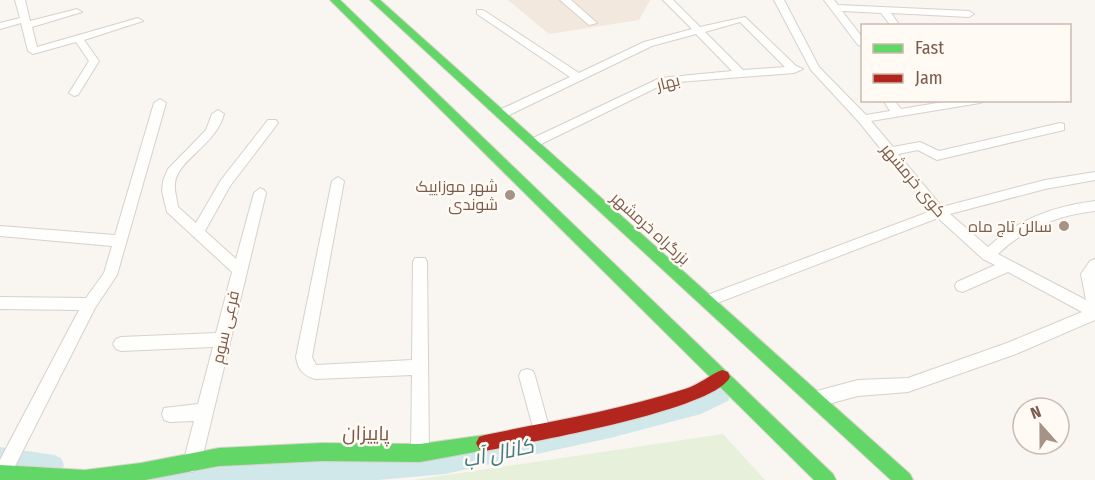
<svg xmlns="http://www.w3.org/2000/svg" width="1095" height="480" viewBox="0 0 1095 480" font-family="'Fira Sans Condensed',Cairo,sans-serif">
  <rect width="100%" height="100%" fill="#f9f5f0"/>
  <polygon fill="#f2e8de" points="508,0 650,0 639,20 549,34"/>
  <polygon fill="#e7f0db" points="723,434 765,480 413,480"/>
  <g fill="none" stroke-linecap="round" stroke-linejoin="round">
    <g fill="#d0e8ea" fill-rule="evenodd">
      <polygon points="722,387 728,389 731,395 728,401 701,414 610,438 445,474 378,480 147,480 145,476 148,469 155,466 195,471 257,461 359,462 445,454 610,420 699,397"/>
      <polygon points="0,447 54,455 61,458 64,465 61,472 54,475 0,467"/>
    </g>
    <g stroke="#d7d1cb" stroke-width="2">
      <g id="street">
        <polygon points="15,0 25,0 30,21 77,9 82,12 32,27 37,47 138,18 143,21 84,40 99,61 78,95 74,96 69,93 89,61 76,42 33,54 28,51 21,23 0,29 0,23 20,18"/>
        <polygon points="560,0 571,0 597,23 589,25"/>
        <path d="M663,0H673L700,27L745,17L796,66L803,69L794,73L666,83L537,146H529L527,143L529,140L660,78L732,71L696,34L652,46L505,117H497V111L570,77L477,14V10H483L579,73L644,42L692,29ZM740,22L785,67L743,70L705,32Z"/>
        <path d="M774,0H784L819,67L866,115L890,111L883,100H894L901,109L955,100H985L980,103L871,121L893,147L920,142L939,151L1060,123L1064,124V130L937,160L918,150L898,154L942,207L1045,180L1095,172V180L1045,189L950,214L988,247C1018,219 1055,206 1095,201V211C1058,215 1025,228 998,254L1086,300L1081,274L1090,261L1095,259V320L1016,354L908,392L858,396L817,407L811,404L809,399L811,394L817,391L858,380L908,378L1007,343L1082,312L1008,272L967,290L962,292L957,290L955,286L957,282L995,265L983,259L938,218L712,305L707,307L702,305L700,301L702,297L931,211L859,122L811,70Z"/>
        <polygon points="824,0 834,0 838,5 969,11 974,14 969,17 891,13 900,26 891,26 881,13 842,11 862,37 862,46 858,45"/>
        <polygon points="160,99 166,103 117,275 95,308 8,480 0,480 0,460 79,310 0,309 0,297 86,298 104,273 112,246 0,236 0,226 115,235 154,103"/>
        <path d="M218,110L224,114C216,145 178,159 175,183C174,191 177,199 178,207L196,223L221,180L268,120H276L278,123L230,186L205,231L236,259L254,193L260,188L264,190L266,193L201,463L198,469L192,472L186,469L183,463L194,421L170,422L164,420L162,414L164,408L198,404L213,347L121,351L116,349L113,344L116,339L121,337L216,333L232,272L167,212L162,191L163,181L168,169L206,130L212,114Z"/>
        <path d="M338,177L344,181L312,357L316,365L412,360L413,262L415,258H425L427,262L429,453L426,459L420,462L414,459L411,453L412,375L315,379C303,375 298,370 296,357L332,181Z"/>
        <polygon points="527,369 533,371 535,376 550,431 548,437 542,439 536,437 534,431 519,376 521,371"/>
      </g>
    </g>
    <g stroke="#d9d2cb" stroke-width="2">
      <g id="fast">
        <polygon points="330,0 340,0 833,474 836,480 814,480"/>
        <polygon points="370,0 380,0 910,474 913,480 891,480"/>
        <polygon points="485,435 491,437 494,443 491,449 420,462 322,461 219,466 145,480 0,480 0,465 85,470 141,463 219,448 322,443 420,444"/>
      </g>
    </g>
    <g stroke="#d9d2cb" stroke-width="2">
      <path id="jam" d="M722,370L728,372L730,377C715,410 526,443 485,451L479,449L476,443L479,437L485,435C552,421 620,410 685,389C699,385 709,375 722,370Z"/>
    </g>
    <use href="#street" fill="#fefefd" fill-rule="evenodd"/>
    <use href="#fast" fill="#63d668" fill-rule="evenodd"/>
    <use href="#jam" fill="#b3261e" fill-rule="evenodd"/>
  </g>
  <g fill="#a69286" stroke="#fffaf3" stroke-width="2">
    <circle cx="510" cy="195" r="6"/>
    <circle cx="1064" cy="226" r="6"/>
  </g>
  <g text-anchor="middle" stroke-width="5" stroke-linejoin="round" paint-order="stroke">
    <g font-size="16" fill="#7a5c4d" stroke="#fffaf3">
      <text transform="translate(668 82) rotate(-14)" y="6">بهار</text>
      <text transform="translate(914 180) rotate(50)" y="6">کوی خرمشهر</text>
      <text transform="translate(651 228) rotate(42)" y="6">بزرگراه خرمشهر</text>
      <text transform="translate(225 327) rotate(-77)" y="6">فرعی سوم</text>
    </g>
    <g font-size="16" fill="#7a5c4d" stroke="#fffaf3" text-anchor="end">
      <text x="498" y="192">شهر موزاییک<tspan x="498" dy="18">شوندی</tspan></text>
      <text x="1052" y="232">سالن تاج ماه</text>
    </g>
    <g font-size="20" fill="#7a5c4d" stroke="#fffaf3">
      <text transform="translate(366 433) rotate(1)" y="7">پاییزان</text>
    </g>
    <g font-size="21" font-style="italic" fill="#437c86" stroke="#fffaf3">
      <text transform="translate(498 453) rotate(-12)" y="7">کانال آب</text>
    </g>
  </g>
  <rect x="861" y="24" width="210" height="78" fill="#fffaf3" stroke="#cabbb1" stroke-width="1.5"/>
  <rect x="873" y="44" width="30" height="9" fill="#63d668" stroke="#cabbb1" stroke-width="1.5"/>
  <text x="915" y="54" font-size="18" fill="#7a5c4d">Fast</text>
  <rect x="873" y="74" width="30" height="9" fill="#b3261e" stroke="#cabbb1" stroke-width="1.5"/>
  <text x="915" y="84" font-size="18" fill="#7a5c4d">Jam</text>
  <g transform="translate(1041 426) rotate(339)"><circle r="28" fill="#fffaf3" stroke="#cabbb1" stroke-width="1.5"/>
  <path d="M0-4.5L10 22L0 15L-10 22Z" fill="#a69286"/>
  <text y="-9" font-size="16" font-weight="bold" text-anchor="middle" fill="#7a5c4d">N</text>
  </g>
</svg>
